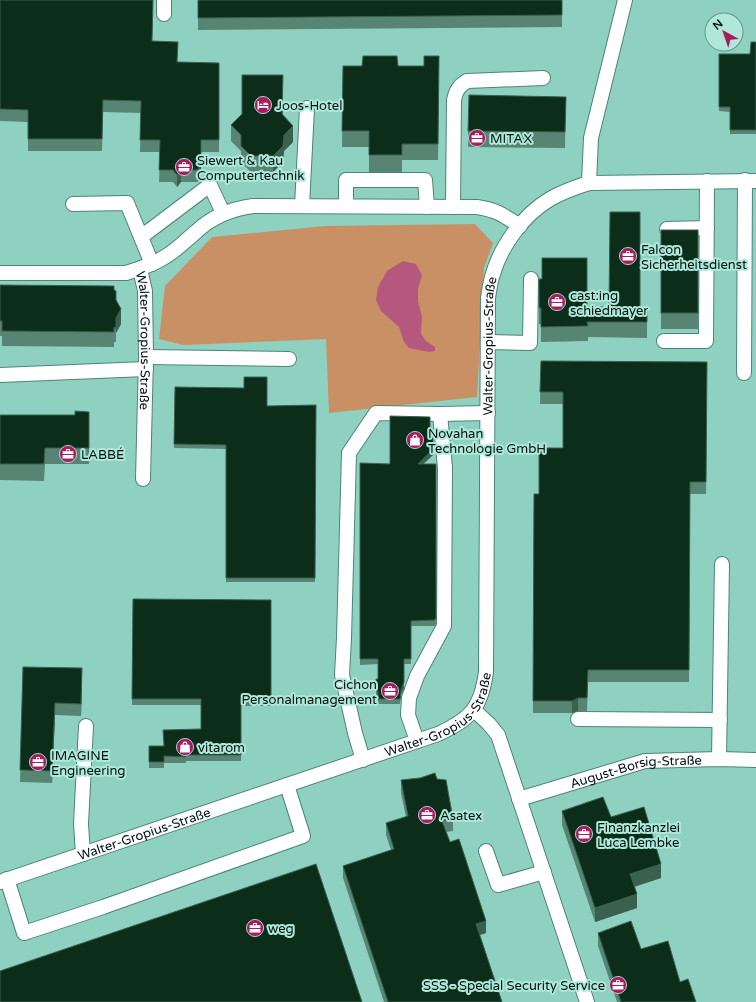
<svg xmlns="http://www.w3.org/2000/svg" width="756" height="1002" viewBox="0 0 756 1002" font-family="'Varela Round',sans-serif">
  <rect width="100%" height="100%" fill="#a2dbcc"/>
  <path fill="#8fd1c0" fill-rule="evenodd" d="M0,0H756V1002H0ZM712,20H736V44H712Z"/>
  <polygon fill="#ca9065" points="475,224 493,243 484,268 477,397 329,413 326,339 183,345 159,339 165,286 212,237 325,226"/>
  <polygon fill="#b4597d" points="403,261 416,264 422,275 418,289 418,302 422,316 421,334 426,341 435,347 435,351 429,352 409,348 404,342 399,327 381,311 376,300 378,287 387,271"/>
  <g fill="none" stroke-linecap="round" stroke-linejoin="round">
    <g stroke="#4e8477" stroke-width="16">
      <g id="minor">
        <polyline points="164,14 164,0"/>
        <polyline points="589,183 591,138 625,0"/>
        <polyline points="73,204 127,203 152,264"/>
        <polyline points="302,206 307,108"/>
        <polyline points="346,206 346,180 425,180 427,207"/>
        <path d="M453,207L454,100C456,90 459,86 467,81L543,78"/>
        <polyline points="667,229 707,228"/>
        <polyline points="141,237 210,185 223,213"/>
        <path id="s1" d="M140,269L145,291L146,357L143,479"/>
        <path d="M0,273H126C139,269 152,265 163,258C176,251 186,240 197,231C213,216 231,209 253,206L477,207C497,210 503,215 520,226"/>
        <polyline points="664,341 706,341 707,181"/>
        <polyline points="488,342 530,343 531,279"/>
        <polyline points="146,357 289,359"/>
        <polyline points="744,373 745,180"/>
        <polyline points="0,375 146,369"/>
        <polyline points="474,710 489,724 498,735 587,1002"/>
        <polyline points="578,719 720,720"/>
        <polyline points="417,741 408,715 409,698 417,676 444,626 445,468 440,414"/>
        <polyline points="719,759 722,564"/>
        <polyline points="363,760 355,733 342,675 344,638 349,453 376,413 440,414 488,413"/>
        <path id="s2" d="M519,799L645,761L719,759L756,760"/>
        <polyline points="486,851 498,885 544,872"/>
        <polyline points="83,854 81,824 86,726"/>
        <polyline points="7,879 24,933 103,907 303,836 287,785"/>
        <path id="s3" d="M0,882L438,734C471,719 481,708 486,672L488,298C489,291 490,284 492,277C500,247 523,215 550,199C562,192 576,187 589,183L756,181"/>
      </g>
    </g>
    <use href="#minor" stroke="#fff" stroke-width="14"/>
  </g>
  <g fill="#588474">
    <polygon points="0,0 152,41 178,62 219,63 219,152 201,152 201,177 197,182 181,182 177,187 173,182 159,182 160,152 140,152 141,113 103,112 102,151 28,151 28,122 0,121"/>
    <polygon points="198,0 562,0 562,27 198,30"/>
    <polygon points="756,42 756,134 730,134 730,112 719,111 719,54 750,54"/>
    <polygon points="439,56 438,160 402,160 402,172 369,172 369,147 342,147 343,66 424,66"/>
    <polygon points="283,91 283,115 293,142 284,151 283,162 273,172 251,172 241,162 241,151 231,141 231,125"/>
    <polygon points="566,97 565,148 468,147 468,131"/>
    <rect x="661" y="230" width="37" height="99"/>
    <polygon points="539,279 587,307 647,308 647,338 588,337 588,341 541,342 541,324 539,324"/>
    <polygon points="0,285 114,290 116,300 121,324 116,333 116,342 114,342 114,347 2,346 2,336 0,336"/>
    <polygon points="541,361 707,362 706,494 690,494 689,682 588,682 587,711 578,711 572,713 533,713 534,494 539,494 563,448 563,404 540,404"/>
    <polygon points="175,387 267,406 316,405 315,582 226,582 226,449 174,448"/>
    <polygon points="89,412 89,464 45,464 44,481 0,480 0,415 75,415"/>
    <polygon points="430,427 433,455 423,464 436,624 435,626 411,626 411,664 404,664 404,688 401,695 400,704 378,704 378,696 376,696 376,679 378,679 378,664 360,665 360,463 390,464"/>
    <polygon points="133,599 271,600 271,706 241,706 241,761 186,761 186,763 164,763 164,768 149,768 149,746 164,746 201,729 201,705 132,705"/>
    <polygon points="23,667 82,681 81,716 55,715 52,783 20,782"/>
    <polygon points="401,780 453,819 453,831 446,832 450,842 486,933 480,935 502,1002 384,1002 343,878 343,866 391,850 386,835 386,823 406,817 401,793"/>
    <polygon points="562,811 611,817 661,878 634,887 637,908 595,922 562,825"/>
    <polygon points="598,933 641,949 680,982 696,1002 617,1002 598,946"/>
  </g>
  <g fill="#3a6150">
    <polygon points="283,75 283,91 282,130 282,114"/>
    <polygon points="293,126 293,142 284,151 283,162 273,172 273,156 284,135"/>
    <polygon points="201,152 201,177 197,182 197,170"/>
    <polygon points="181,170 181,182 177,187 177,175"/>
    <polygon points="121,309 121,324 116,333 116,342 116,318"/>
    <polygon points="433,449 433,455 418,469 418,464"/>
    <polygon points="82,668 82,681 81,716 81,704"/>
    <polygon points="404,682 404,688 401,695 400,704 401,690"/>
    <polygon points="578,698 578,711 572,713 572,701"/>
    <polygon points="55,703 55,715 52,783 52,771"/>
    <polygon points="661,864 661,878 630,888 630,874"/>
    <polygon points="637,894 637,908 595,922 595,908"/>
    <polygon points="486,921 486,933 476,936 476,924"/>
  </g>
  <g fill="#0d2d1b" stroke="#3a6150">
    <polygon points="0,0 153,0 152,41 178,42 177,62 219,63 219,140 201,140 201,165 197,170 181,170 177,175 173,170 159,170 160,140 140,140 141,101 103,100 102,139 28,139 28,110 0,109"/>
    <polygon points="198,0 562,0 562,15 198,18"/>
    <polygon points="751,42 756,42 756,130 730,130 730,107 719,107 719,54 750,54"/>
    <polygon points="363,56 397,56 398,66 424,66 424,56 439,56 438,144 402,144 402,155 369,155 369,131 342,131 343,66 362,66"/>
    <polygon points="242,75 283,75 282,114 293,126 284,135 283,146 273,156 251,156 241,146 241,135 231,125 242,114"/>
    <polygon points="469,95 566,97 565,132 468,131"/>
    <polygon points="610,212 640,212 640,308 647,308 647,322 587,322 588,326 541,327 541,308 539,308 539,279 542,279 542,258 587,258 587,307 609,307"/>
    <rect x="661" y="230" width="37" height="83"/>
    <polygon points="0,285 114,286 114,290 116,291 116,300 121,309 116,318 116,328 114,327 114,332 2,331 2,321 0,321"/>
    <polygon points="541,361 707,362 706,482 690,482 689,670 588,670 587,698 578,698 572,701 533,701 534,494 539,494 539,448 563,448 563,392 540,392"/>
    <polygon points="244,377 267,377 267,406 316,405 315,578 226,578 226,445 174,444 175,387 244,388"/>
    <polygon points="75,411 89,412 89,448 45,448 44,464 0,464 0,415 75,415"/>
    <polygon points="390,416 430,417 430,427 433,429 433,449 418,464 436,464 436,618 435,620 411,621 411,659 404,659 404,682 401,690 400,699 378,699 378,691 376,691 376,679 378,679 378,659 360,659 360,463 390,464"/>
    <polygon points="133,599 271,600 271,699 241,699 241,755 185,755 186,757 164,756 164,762 149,762 149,746 164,746 163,730 201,729 201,699 132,699"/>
    <polygon points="23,667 82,668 81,704 55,703 52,771 20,770"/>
    <polygon points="435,773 437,779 446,780 453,819 442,821 450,842 459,839 486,921 476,924 502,1002 388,1002 343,866 394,849 386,823 408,816 401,780 420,778"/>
    <polygon points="603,797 611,817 644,807 661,864 630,874 637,894 595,908 562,811"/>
    <polygon points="316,864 362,1002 0,1002 0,971"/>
    <polygon points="631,921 641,949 668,941 680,982 688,979 696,1002 621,1002 598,933"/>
  </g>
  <defs>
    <g id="hotel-disc" transform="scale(0.9)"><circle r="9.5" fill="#a71c61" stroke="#afe8d9"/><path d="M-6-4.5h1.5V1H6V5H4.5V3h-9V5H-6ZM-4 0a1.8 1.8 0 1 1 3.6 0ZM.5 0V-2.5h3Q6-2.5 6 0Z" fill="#fff"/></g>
    <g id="office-disc" transform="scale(0.9)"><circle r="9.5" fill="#a71c61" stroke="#afe8d9"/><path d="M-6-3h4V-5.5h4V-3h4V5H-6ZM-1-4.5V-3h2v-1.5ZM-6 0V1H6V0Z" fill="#fff"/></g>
    <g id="shop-disc" transform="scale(0.9)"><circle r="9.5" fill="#a71c61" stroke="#afe8d9"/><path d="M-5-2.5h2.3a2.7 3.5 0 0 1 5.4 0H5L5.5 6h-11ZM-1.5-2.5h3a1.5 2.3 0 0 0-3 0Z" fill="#fff"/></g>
  </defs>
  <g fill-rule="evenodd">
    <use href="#hotel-disc" x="263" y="105"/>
    <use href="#office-disc" x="477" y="138"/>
    <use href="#office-disc" x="184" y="167"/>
    <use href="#office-disc" x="628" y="256"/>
    <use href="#office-disc" x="557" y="302"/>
    <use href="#shop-disc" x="415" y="440"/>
    <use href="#office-disc" x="68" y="454"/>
    <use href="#office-disc" x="390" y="691"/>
    <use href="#shop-disc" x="185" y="747"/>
    <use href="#office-disc" x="38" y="762"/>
    <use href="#office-disc" x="427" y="815"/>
    <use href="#office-disc" x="584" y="834"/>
    <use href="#office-disc" x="255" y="928"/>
    <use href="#office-disc" x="618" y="985"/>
  </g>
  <g text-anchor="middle" stroke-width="4" stroke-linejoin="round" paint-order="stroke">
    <g font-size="13" fill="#00140f" stroke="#afe8d9" text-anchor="start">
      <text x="276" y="110">Joos-Hotel</text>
      <text x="490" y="143">MITAX</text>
      <text x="197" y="165">Siewert &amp; Kau<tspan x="197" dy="15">Computertechnik</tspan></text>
      <text x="641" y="254">Falcon<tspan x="641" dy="15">Sicherheitsdienst</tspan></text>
      <text x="570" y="300">cast:ing<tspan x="570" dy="15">schiedmayer</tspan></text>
      <text x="428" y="438">Novahan<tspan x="428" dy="15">Technologie GmbH</tspan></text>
      <text x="81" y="459">LABBÉ</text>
      <text x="377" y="689" text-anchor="end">Cichon<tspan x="377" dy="15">Personalmanagement</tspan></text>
      <text x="198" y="752">vitarom</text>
      <text x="51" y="760">IMAGINE<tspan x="51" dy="15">Engineering</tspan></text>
      <text x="440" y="820">Asatex</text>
      <text x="597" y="832">Finanzkanzlei<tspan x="597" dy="15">Luca Lembke</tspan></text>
      <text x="268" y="933">weg</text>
      <text x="605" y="990" text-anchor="end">SSS - Special Security Service</text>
    </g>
    <g font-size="13" fill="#00140f" stroke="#afe8d9">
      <text dy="5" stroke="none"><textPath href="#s1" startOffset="72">Walter-Gropius-Straße</textPath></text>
      <text dy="5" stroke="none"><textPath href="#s3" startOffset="872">Walter-Gropius-Straße</textPath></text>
      <text dy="5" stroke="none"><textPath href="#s3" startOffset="476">Walter-Gropius-Straße</textPath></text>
      <text dy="5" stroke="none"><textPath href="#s2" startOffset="121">August-Borsig-Straße</textPath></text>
      <text dy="5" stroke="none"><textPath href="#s3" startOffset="152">Walter-Gropius-Straße</textPath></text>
    </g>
  </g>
  <g transform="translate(724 32) rotate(320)"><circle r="19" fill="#afe8d9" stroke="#699388"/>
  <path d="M0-3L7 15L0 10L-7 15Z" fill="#a71c61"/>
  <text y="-6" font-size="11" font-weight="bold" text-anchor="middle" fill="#00140f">N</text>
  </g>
</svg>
